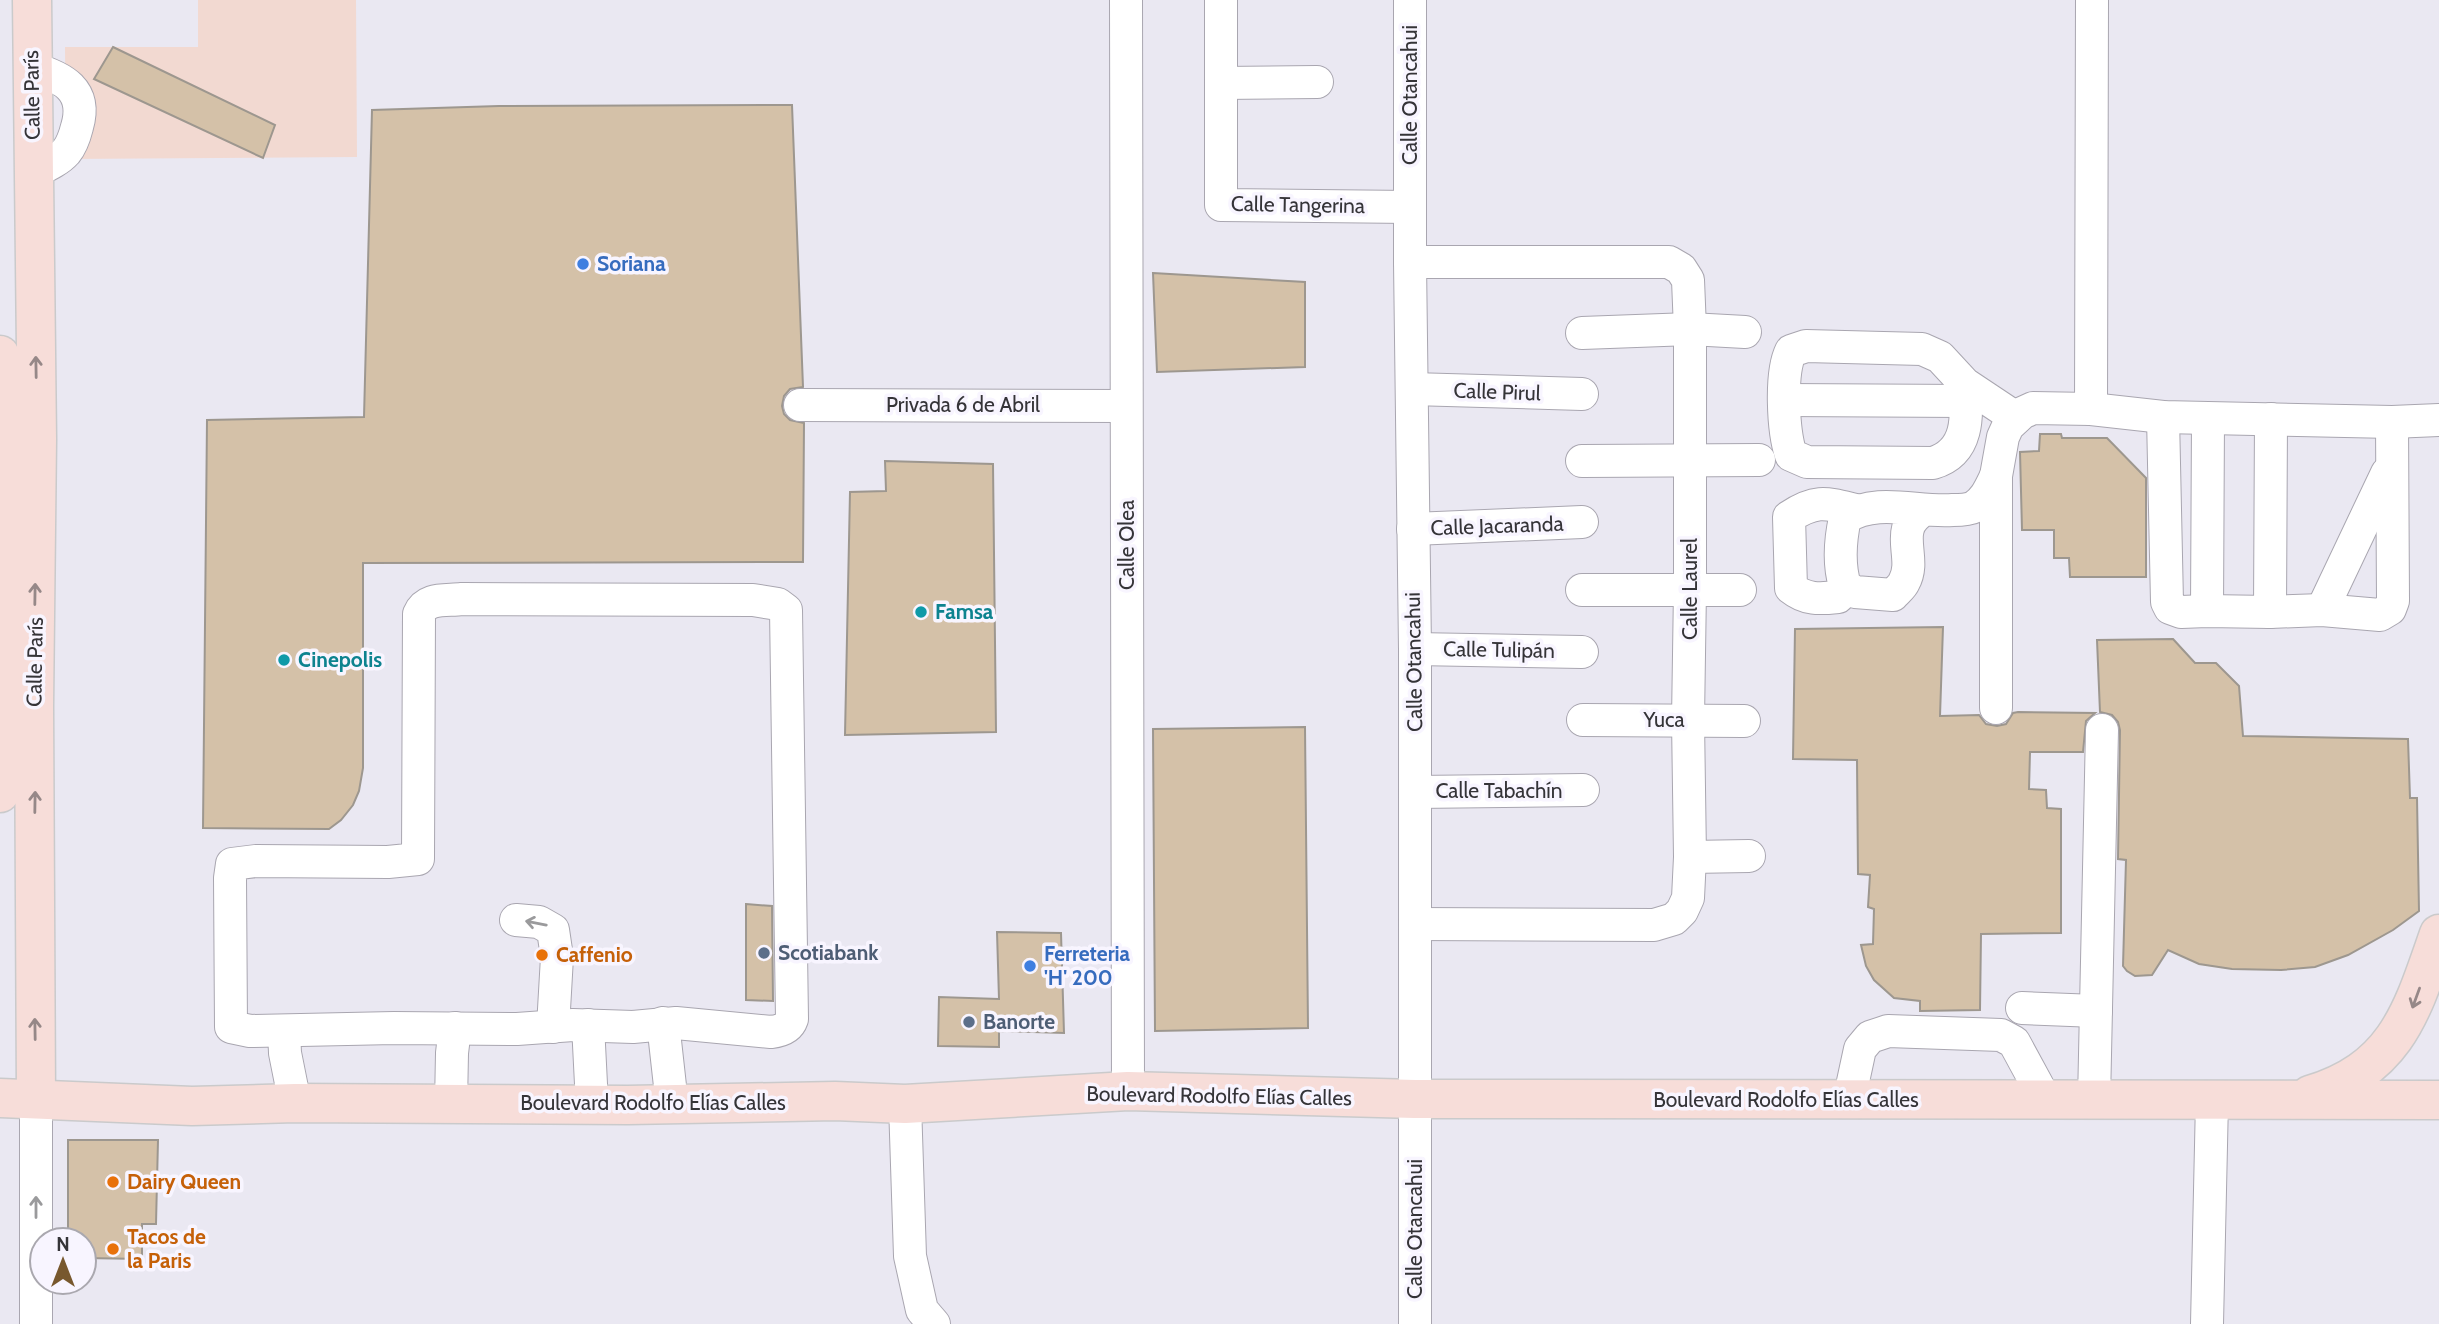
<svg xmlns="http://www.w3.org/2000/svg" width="2439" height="1324" viewBox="0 0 2439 1324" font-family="Cabin,sans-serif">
  <rect width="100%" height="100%" fill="#eae8f2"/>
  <polygon fill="#f2d9d1" points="198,0 356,0 357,157 66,159 65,47 198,47"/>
  <g fill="#d4c1a8" stroke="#9d978f" stroke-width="2">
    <polygon points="113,47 275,125 263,158 94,79"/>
    <polygon points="792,105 803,387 790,389 784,396 782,406 784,414 790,420 804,423 803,562 363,563 363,768 359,791 353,805 341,820 329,829 203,828 207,420 364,417 372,110 499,106"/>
    <polygon points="1153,273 1305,282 1305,367 1157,372"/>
    <polygon points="2040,434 2061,434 2062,438 2107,438 2146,478 2146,577 2070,577 2069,558 2054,558 2054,530 2022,530 2020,452 2039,451"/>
    <polygon points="885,461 993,464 996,732 845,735 850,492 886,491"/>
    <polygon points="1943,627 1940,716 1979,715 1986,724 1997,726 2006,724 2013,713 2018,712 2095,713 2086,721 2083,752 2030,752 2029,789 2046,790 2047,808 2061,809 2061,933 1981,934 1980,1010 1920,1011 1920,1001 1894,998 1874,980 1866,966 1861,945 1873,944 1874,909 1868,907 1870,875 1858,874 1857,760 1793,759 1795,629"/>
    <polygon points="2173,639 2195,663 2216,663 2239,686 2243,736 2408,739 2410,798 2417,798 2419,911 2393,930 2348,955 2315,967 2281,970 2232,969 2199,964 2168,950 2152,975 2135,976 2127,971 2123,966 2126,860 2118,859 2120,730 2118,722 2112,715 2100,712 2097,640"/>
    <polygon points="1305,727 1308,1028 1155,1031 1153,729"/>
    <polygon points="746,904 772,906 773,1001 746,1000"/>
    <polygon points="997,932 1061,933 1064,1033 999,1031 999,1047 938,1046 939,997 999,999"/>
    <polygon points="68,1140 158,1140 156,1224 142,1224 142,1259 84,1258 84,1240 68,1240"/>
  </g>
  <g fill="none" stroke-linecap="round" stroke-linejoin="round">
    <g stroke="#a9a6b0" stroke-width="34">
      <g id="minor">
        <polyline points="1126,0 1128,1091"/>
        <polyline points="1221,0 1221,205 1410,207"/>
        <polyline points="1410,0 1410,262 1415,649 1415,1324"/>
        <path d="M31,68C63,77 88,90 77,127C75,135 71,146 66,152C58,161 44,167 34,172"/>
        <polyline points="1221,83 1317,82"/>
        <polyline points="1410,262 1669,262 1681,269 1688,280 1690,329 1690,589 1688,720 1690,857 1688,898 1682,911 1674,919 1654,925 1415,924"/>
        <polyline points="1582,333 1690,329 1745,332"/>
        <path d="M1965,384C1967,415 1970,452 1933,463L1807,462L1791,455C1783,431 1780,373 1791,351L1806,346L1922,349L1940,357L1965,384L2016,418"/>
        <polyline points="1412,389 1582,394"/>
        <polyline points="1785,400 1966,401"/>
        <polyline points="800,405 1126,406"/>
        <polyline points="2091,409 2092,0"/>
        <polyline points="2163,417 2167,602 2170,608 2181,612 2207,611 2270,612 2322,610 2380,615 2390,609 2393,601 2392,422"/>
        <polyline points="1582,461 1759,460"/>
        <path d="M1924,510C1891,529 1918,557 1904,582C1902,587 1896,591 1893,595L1855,592L1845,586C1838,563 1840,541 1845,518C1877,497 1917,513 1953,510C1960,510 1968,510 1974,507C1986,499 1990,488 1996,476"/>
        <polyline points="1413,529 1582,522"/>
        <path d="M1845,586L1838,597C1819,599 1806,600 1791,588L1789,517C1816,499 1826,503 1856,510"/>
        <polyline points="1582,590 1740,590"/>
        <path d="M462,599L753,600L778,604L786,610L792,1019C789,1028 780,1031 771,1032L676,1023L633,1027L573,1025L517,1029L394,1028L250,1031L231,1027L230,878L232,864L256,861L388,862L418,859L419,614C426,597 445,601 462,599Z"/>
        <polyline points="2322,610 2387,473"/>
        <polyline points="2207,611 2208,419"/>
        <polyline points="2270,612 2271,419"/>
        <polyline points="1415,649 1582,652"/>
        <polyline points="1996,708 1996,476 2003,437 2008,426 2022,413 2033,408 2091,409 2163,417 2392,422 2439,420"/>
        <polyline points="1583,720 1744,721"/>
        <polyline points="1415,792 1583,790"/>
        <polyline points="1690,857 1749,856"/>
        <polyline points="516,920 539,922 553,930 557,957 553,1027"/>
        <polyline points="2022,1008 2096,1011"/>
        <polyline points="663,1023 672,1104"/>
        <polyline points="588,1025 592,1104"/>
        <polyline points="284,1031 285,1053 295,1103"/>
        <polyline points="36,1098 36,1324"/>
        <polyline points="1849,1100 1860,1049 1870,1037 1888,1031 2001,1035 2014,1042 2046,1101"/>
        <polyline points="2094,1101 2102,730"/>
        <polyline points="451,1104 452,1053 455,1028"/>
        <polyline points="905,1104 910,1256 922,1310 934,1324"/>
        <polyline points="2207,1324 2212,1101"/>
      </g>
    </g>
    <g stroke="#cacacb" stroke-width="41">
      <g id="major">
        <polyline points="32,0 37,439 34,706 36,1098"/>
        <polyline points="0,355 0,793"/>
        <path d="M2310,1095C2397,1069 2412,1011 2439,934"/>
        <polyline points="0,1098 192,1106 295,1103 628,1105 835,1101 905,1104 1128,1091 1415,1099 2439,1100"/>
      </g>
    </g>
    <use href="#minor" stroke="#fff" stroke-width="32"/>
    <use href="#major" stroke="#f7ddd9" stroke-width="38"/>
  </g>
  <defs><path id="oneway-shaft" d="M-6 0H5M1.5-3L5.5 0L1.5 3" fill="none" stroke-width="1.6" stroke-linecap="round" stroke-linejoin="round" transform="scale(1.75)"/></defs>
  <g stroke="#968888">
    <use href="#oneway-shaft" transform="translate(36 367) rotate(-91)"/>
    <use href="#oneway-shaft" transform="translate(35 594) rotate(-89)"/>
    <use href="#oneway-shaft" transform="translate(35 802) rotate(-89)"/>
    <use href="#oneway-shaft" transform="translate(2416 998) rotate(110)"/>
    <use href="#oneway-shaft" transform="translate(35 1029) rotate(-91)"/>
  </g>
  <g stroke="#9a9a9c">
    <use href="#oneway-shaft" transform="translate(536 923) rotate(-169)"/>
    <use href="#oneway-shaft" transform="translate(36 1207) rotate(-90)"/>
  </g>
  <g fill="#3f7fe0" stroke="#f8f5ff" stroke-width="2.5">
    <circle cx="583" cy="264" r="7"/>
    <circle cx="1030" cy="966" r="7"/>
  </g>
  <g fill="#0f9aa8" stroke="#f8f5ff" stroke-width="2.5">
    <circle cx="921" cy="612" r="7"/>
    <circle cx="284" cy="660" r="7"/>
  </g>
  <g fill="#5c6f8a" stroke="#f8f5ff" stroke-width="2.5">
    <circle cx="764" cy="953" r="7"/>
    <circle cx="969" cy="1022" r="7"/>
  </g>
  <g fill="#e8710a" stroke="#f8f5ff" stroke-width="2.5">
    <circle cx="542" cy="955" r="7"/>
    <circle cx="113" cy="1182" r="7"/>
    <circle cx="113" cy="1249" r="7"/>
  </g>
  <g text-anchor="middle" stroke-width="7" stroke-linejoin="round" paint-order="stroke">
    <g font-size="21" fill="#353438" stroke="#f8f5ff">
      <text transform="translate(32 95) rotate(-91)" y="7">Calle París</text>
      <text transform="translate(1410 95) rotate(-90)" y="7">Calle Otancahui</text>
      <text transform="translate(1298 205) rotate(1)" y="7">Calle Tangerina</text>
      <text transform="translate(1497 392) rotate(2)" y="7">Calle Pirul</text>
      <text x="963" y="412">Privada 6 de Abril</text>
      <text transform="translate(1497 526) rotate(-2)" y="7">Calle Jacaranda</text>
      <text transform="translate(1127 545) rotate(-90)" y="7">Calle Olea</text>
      <text transform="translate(1690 589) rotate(-90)" y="7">Calle Laurel</text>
      <text transform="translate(1499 650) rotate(1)" y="7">Calle Tulipán</text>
      <text transform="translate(35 662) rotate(-89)" y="7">Calle París</text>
      <text transform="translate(1414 662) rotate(-91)" y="7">Calle Otancahui</text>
      <text x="1664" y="727">Yuca</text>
      <text x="1499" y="798">Calle Tabachín</text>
      <text transform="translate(1219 1096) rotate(1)" y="7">Boulevard Rodolfo Elías Calles</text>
      <text x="1786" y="1107">Boulevard Rodolfo Elías Calles</text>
      <text x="653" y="1110">Boulevard Rodolfo Elías Calles</text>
      <text transform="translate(1415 1229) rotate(-90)" y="7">Calle Otancahui</text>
    </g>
    <g font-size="21" font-weight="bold" fill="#366cbe" stroke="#f8f5ff" text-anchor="start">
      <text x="597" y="271">Soriana</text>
      <text x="1044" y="961">Ferreteria<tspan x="1044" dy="24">'H' 200</tspan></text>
    </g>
    <g font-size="21" font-weight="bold" fill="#0d838f" stroke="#f8f5ff" text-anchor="start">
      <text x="935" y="619">Famsa</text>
      <text x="298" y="667">Cinepolis</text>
    </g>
    <g font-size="21" font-weight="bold" fill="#4e5e75" stroke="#f8f5ff" text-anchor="start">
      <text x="778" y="960">Scotiabank</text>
      <text x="983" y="1029">Banorte</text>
    </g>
    <g font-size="21" font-weight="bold" fill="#c56008" stroke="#f8f5ff" text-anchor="start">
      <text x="556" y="962">Caffenio</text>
      <text x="127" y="1189">Dairy Queen</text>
      <text x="127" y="1244">Tacos de<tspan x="127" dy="24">la Paris</tspan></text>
    </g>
  </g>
  <g transform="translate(63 1261)"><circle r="33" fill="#f8f5ff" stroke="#aaa8af" stroke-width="2"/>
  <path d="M0-5L12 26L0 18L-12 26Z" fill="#78582e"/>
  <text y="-10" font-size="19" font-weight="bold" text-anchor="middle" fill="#353438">N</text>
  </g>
</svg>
